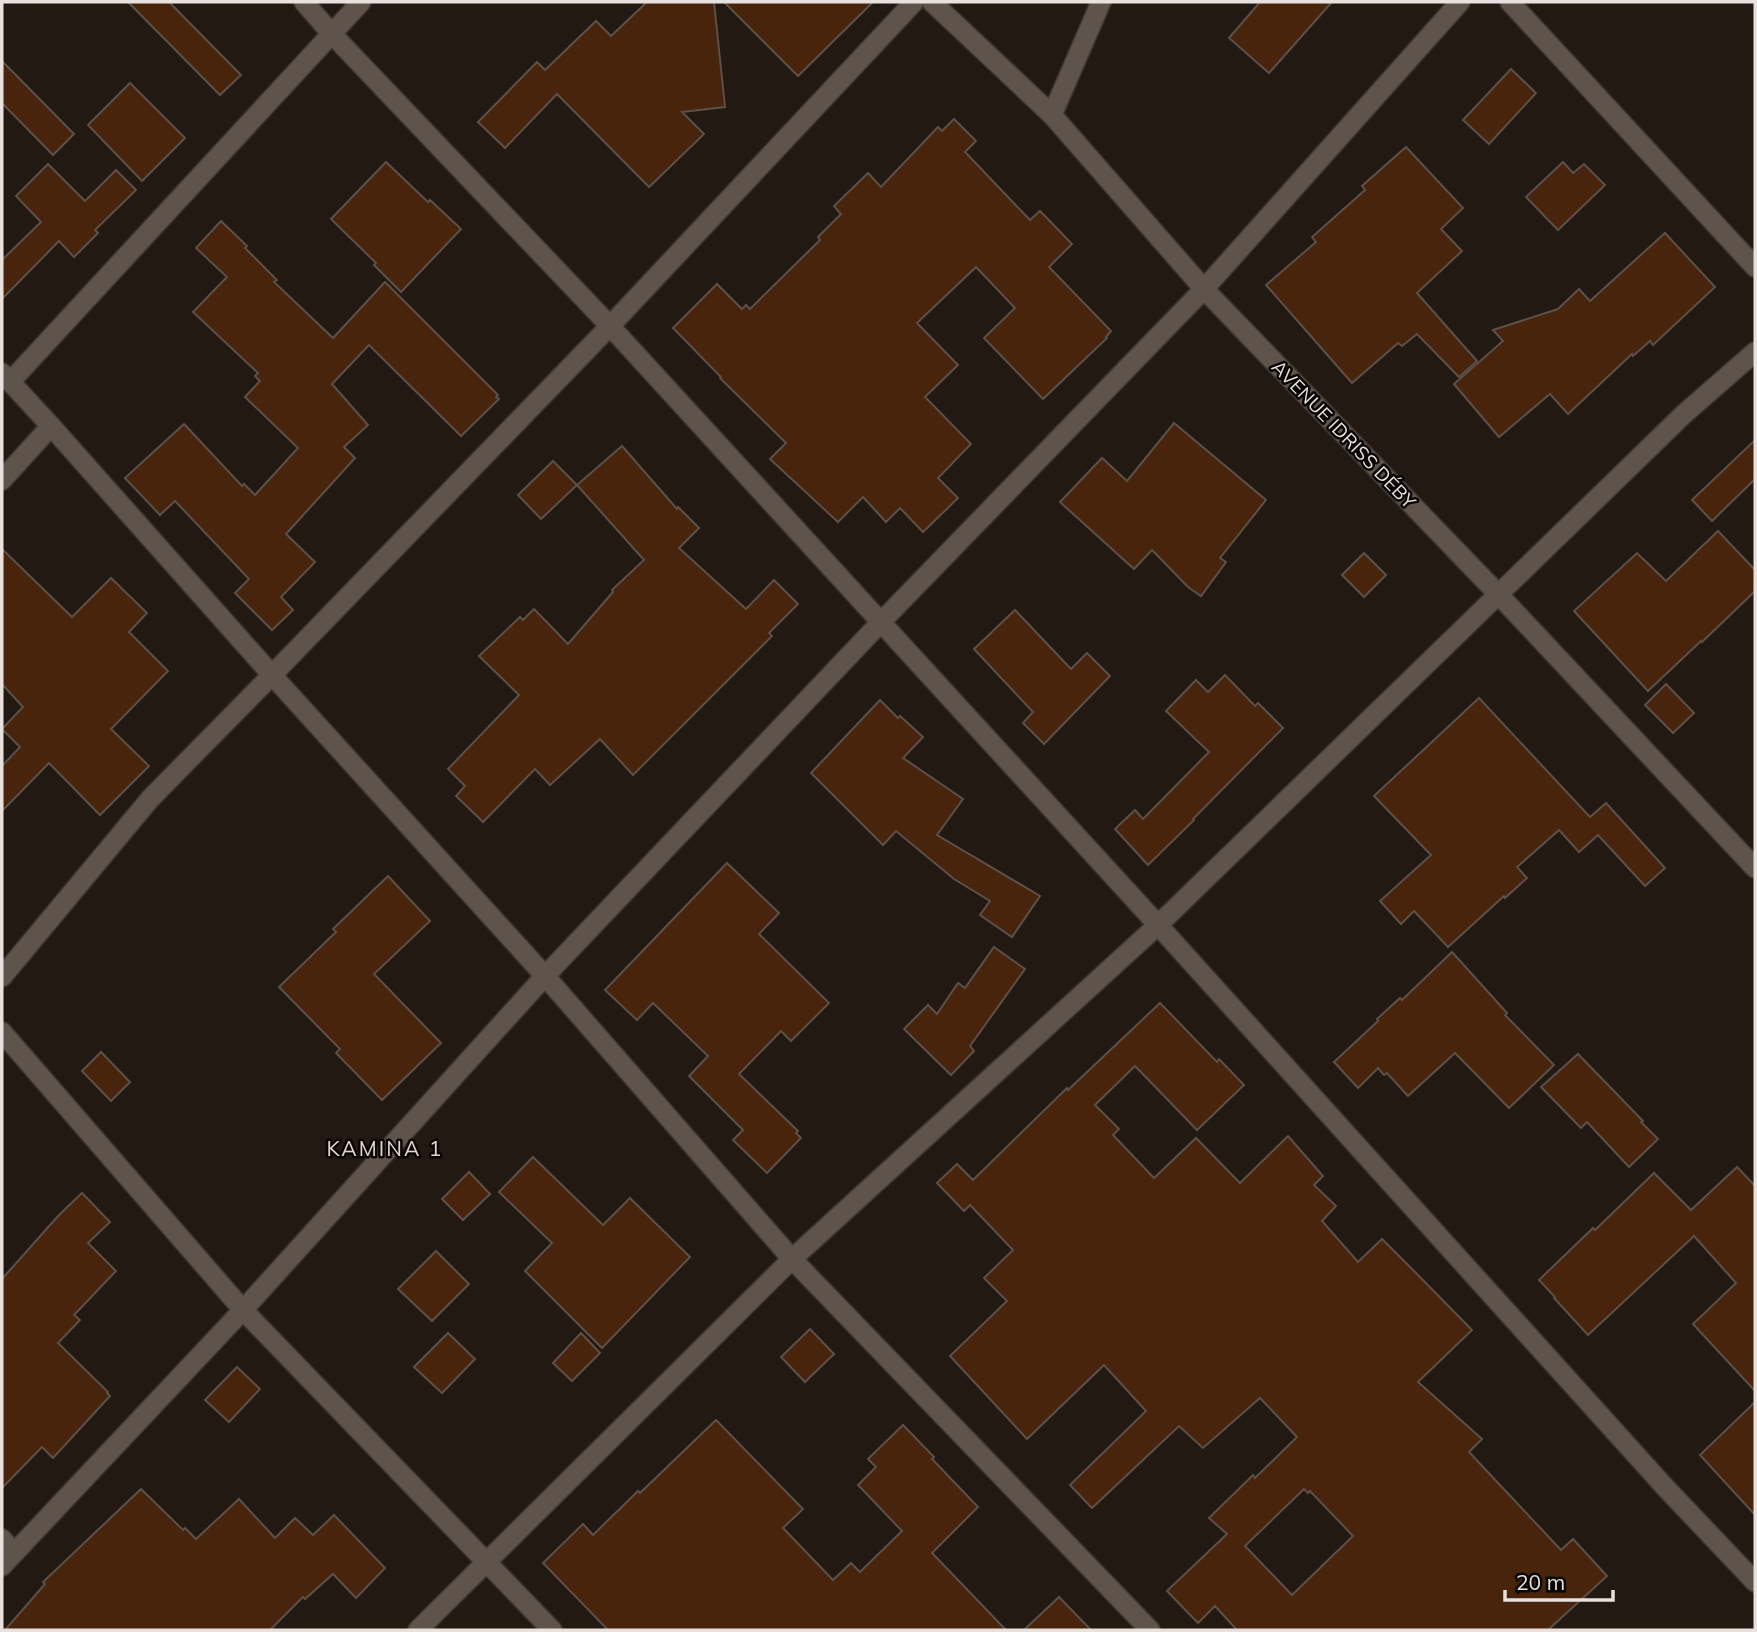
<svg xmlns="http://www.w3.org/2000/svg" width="1757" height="1632" viewBox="0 0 1757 1632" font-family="Mulish,sans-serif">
  <rect width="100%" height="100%" fill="#231913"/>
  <g fill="#47240b" stroke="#5c5049" stroke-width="2" fill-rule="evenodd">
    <polygon points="128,2 169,2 241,75 220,95"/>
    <polygon points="647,2 714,2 725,107 682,112 704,134 649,187 557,94 505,148 478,122 537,62 545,70 596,21 611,36"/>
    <polygon points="724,2 873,2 798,76"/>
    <polygon points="1260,2 1332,2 1269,73 1229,38"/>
    <polygon points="2,61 74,134 53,155 2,103"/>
    <polygon points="1511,69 1536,93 1489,144 1463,120"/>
    <polygon points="130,83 185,138 142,181 88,125"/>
    <polygon points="954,119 976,141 965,152 1030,220 1040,211 1072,244 1049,267 1111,331 1106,337 1107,338 1043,399 984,338 1015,308 976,267 917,323 958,365 925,397 971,444 938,478 958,498 923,532 900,508 886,522 863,497 838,522 770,459 786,443 720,378 721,377 673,328 717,284 742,309 746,305 750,309 820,240 818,237 841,214 834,206 868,173 881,187 938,127 942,131"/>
    <polygon points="1406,147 1463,208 1441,229 1462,251 1417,293 1477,361 1459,377 1417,334 1402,346 1398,343 1352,383 1266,285 1316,242 1312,237 1365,190 1362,186"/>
    <polygon points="386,162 428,202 430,200 461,229 401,292 374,265 376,263 331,219"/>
    <polygon points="1563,162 1573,173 1584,164 1605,185 1558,230 1526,197"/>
    <polygon points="48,164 85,201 116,170 136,190 95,230 98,233 74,257 59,241 2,299 2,260 41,222 16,196"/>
    <polygon points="221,221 247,246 245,248 277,280 274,282 333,338 385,282 498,395 496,397 499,399 461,436 369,345 332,384 368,425 344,447 355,458 286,534 315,562 281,597 293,610 272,630 235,593 249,579 175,501 160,515 125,478 184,424 242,486 244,484 255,495 298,448 245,397 260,381 255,376 258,373 193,312 227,277 196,248"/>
    <polygon points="1665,233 1715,287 1653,345 1650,341 1633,356 1632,354 1568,414 1550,394 1499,437 1454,384 1503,341 1493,330 1558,309 1579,289 1590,301"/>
    <polygon points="1174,423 1266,500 1220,558 1226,562 1201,596 1188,587 1152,550 1134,569 1060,502 1102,458 1127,481"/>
    <polygon points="1755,440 1755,479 1712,521 1692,500"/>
    <polygon points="622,446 677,509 678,507 699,528 679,548 746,609 774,580 798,604 769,633 772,636 633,775 600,739 550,785 535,769 483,822 456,796 465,786 448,769 519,695 479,656 520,617 523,620 534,609 568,644 613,592 612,590 644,560 577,485"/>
    <polygon points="553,461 577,485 541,519 518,495"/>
    <polygon points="1718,531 1755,570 1755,591 1702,642 1701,641 1648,691 1574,611 1637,553 1666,581"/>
    <polygon points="2,549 72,617 111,578 147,613 129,632 168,671 111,729 149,766 100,815 49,763 2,811 2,766 20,747 2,729 23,707 2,684"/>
    <polygon points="1364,553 1386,575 1364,597 1342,575"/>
    <polygon points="1015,610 1071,669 1087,653 1110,676 1044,744 1023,723 1033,712 974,649"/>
    <polygon points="1225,675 1255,706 1258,703 1283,728 1193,819 1194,820 1148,865 1115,829 1135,810 1143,819 1209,752 1166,711 1196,680 1208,692"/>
    <polygon points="1666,684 1694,713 1673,733 1645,705"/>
    <polygon points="1479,698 1590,817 1606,803 1665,868 1645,886 1598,835 1579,852 1559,830 1517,867 1527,878 1505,898 1504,896 1448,947 1414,911 1401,924 1380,901 1431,855 1374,796"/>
    <polygon points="880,700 898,718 900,716 923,737 903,758 963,799 937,835 1040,896 1012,937 980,915 990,901 954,879 896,831 883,845 811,773"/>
    <polygon points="727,863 779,913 759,934 829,1003 791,1041 781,1031 739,1074 798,1131 796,1133 801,1138 767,1173 733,1140 743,1130 689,1076 708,1056 653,1003 637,1020 605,990"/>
    <polygon points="388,876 430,921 374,974 441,1043 382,1100 336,1053 340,1049 279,987 336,932 333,929"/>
    <polygon points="994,947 1025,969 970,1046 974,1051 951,1075 904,1029 928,1005 937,1014 958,983 965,988"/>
    <polygon points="1452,952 1507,1013 1505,1015 1554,1065 1509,1108 1455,1053 1408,1096 1387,1073 1384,1075 1378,1068 1358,1088 1334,1062 1378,1021 1377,1019 1400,998 1402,1000"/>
    <path d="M1160,1003L1217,1062L1219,1059L1244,1085L1197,1130L1135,1066L1095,1105L1119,1129L1113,1135L1154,1178L1196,1138L1240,1183L1288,1136L1323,1176L1314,1185L1336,1206L1322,1221L1358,1262L1382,1239L1415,1272L1472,1330L1418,1382L1482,1439L1469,1452L1561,1550L1573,1539L1607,1576L1548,1630H1237L1215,1606L1198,1623L1167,1591L1227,1534L1209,1518L1253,1475L1255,1478L1297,1437L1260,1398L1203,1448L1179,1426L1092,1508L1070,1485L1146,1411L1104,1365L1027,1439L950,1356L1007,1301L984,1278L1013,1250L970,1205L964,1211L937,1183L957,1164L973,1180L1067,1088L1068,1090ZM1304,1489L1308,1493L1310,1491L1353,1536L1292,1595L1245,1546Z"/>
    <polygon points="101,1052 130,1082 111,1101 82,1071"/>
    <polygon points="1578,1054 1643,1121 1641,1122 1658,1139 1629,1167 1587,1122 1581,1128 1541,1087"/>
    <polygon points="533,1157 603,1225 630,1198 690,1257 602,1348 525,1271 552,1243 499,1192"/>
    <polygon points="1737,1167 1755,1186 1755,1391 1693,1324 1736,1283 1694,1236 1588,1335 1554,1298 1555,1297 1539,1280 1593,1228 1595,1230 1654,1173 1691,1210"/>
    <polygon points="469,1172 490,1194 463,1220 442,1199"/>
    <polygon points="82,1193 110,1222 88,1243 116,1271 74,1315 80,1320 58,1343 108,1392 107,1393 110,1396 53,1458 42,1447 2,1488 2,1279 59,1215"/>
    <polygon points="436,1251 469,1284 432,1321 398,1289"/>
    <polygon points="810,1329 834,1354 805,1382 781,1357"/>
    <polygon points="448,1333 475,1359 442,1393 414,1367"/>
    <polygon points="581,1333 600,1353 572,1381 553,1363"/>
    <polygon points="237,1367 260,1389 229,1422 205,1400"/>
    <polygon points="1755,1402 1755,1515 1700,1455"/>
    <polygon points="716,1420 803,1509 783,1528 833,1580 851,1563 860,1572 902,1531 858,1485 876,1467 868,1459 903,1425 934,1457 932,1459 978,1507 932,1553 1006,1630 608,1630 543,1563 583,1524 593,1535 638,1491 640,1493"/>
    <polygon points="141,1489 183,1530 185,1528 196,1539 239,1499 275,1538 295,1518 313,1535 334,1515 385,1568 356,1598 333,1574 305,1599 303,1597 270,1630 5,1630 45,1584 43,1582"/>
    <polygon points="1059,1597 1091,1630 1024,1630"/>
  </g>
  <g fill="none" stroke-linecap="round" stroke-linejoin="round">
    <g stroke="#3c3532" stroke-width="22">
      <g id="minor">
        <polyline points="304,2 331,33 610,326 1158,925 1664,1486 1755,1582"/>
        <polyline points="932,2 1052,115 1204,289 1499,595 1755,868"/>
        <polyline points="1510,2 1755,267"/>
        <polyline points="1052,115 1101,2"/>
        <polyline points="2,373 51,426 272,675 545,976 792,1259 1150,1630"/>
        <polyline points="10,382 361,2"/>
        <polyline points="2,480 51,426"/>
        <polyline points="2,977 150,799 272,675 610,326 914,2"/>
        <polyline points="2,1032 243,1310 552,1630"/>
        <polyline points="2,1539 14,1553"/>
        <polyline points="2,1566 243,1310 545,976 881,622 1204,289 1460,2"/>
        <polyline points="418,1630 792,1259 1158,925 1684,414 1755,352"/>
      </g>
    </g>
    <use href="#minor" stroke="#5f544c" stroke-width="19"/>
  </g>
  <g text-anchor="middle" stroke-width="5" stroke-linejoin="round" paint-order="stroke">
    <g font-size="19" fill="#e8e1dd" stroke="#090504">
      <text transform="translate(1344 434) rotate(46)" y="7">AVENUE IDRISS DÉBY</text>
    </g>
    <g font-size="21" letter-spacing="2" fill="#e2d4cc" stroke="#090504">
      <text x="385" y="1156">KAMINA 1</text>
    </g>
  </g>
  <rect width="1757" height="1632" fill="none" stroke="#e8e1dd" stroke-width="7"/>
  <path d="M1505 1590v10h108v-10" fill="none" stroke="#e8e1dd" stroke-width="3.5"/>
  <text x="1516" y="1590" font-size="21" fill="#e8e1dd" stroke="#090504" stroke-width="5" paint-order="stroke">20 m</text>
</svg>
